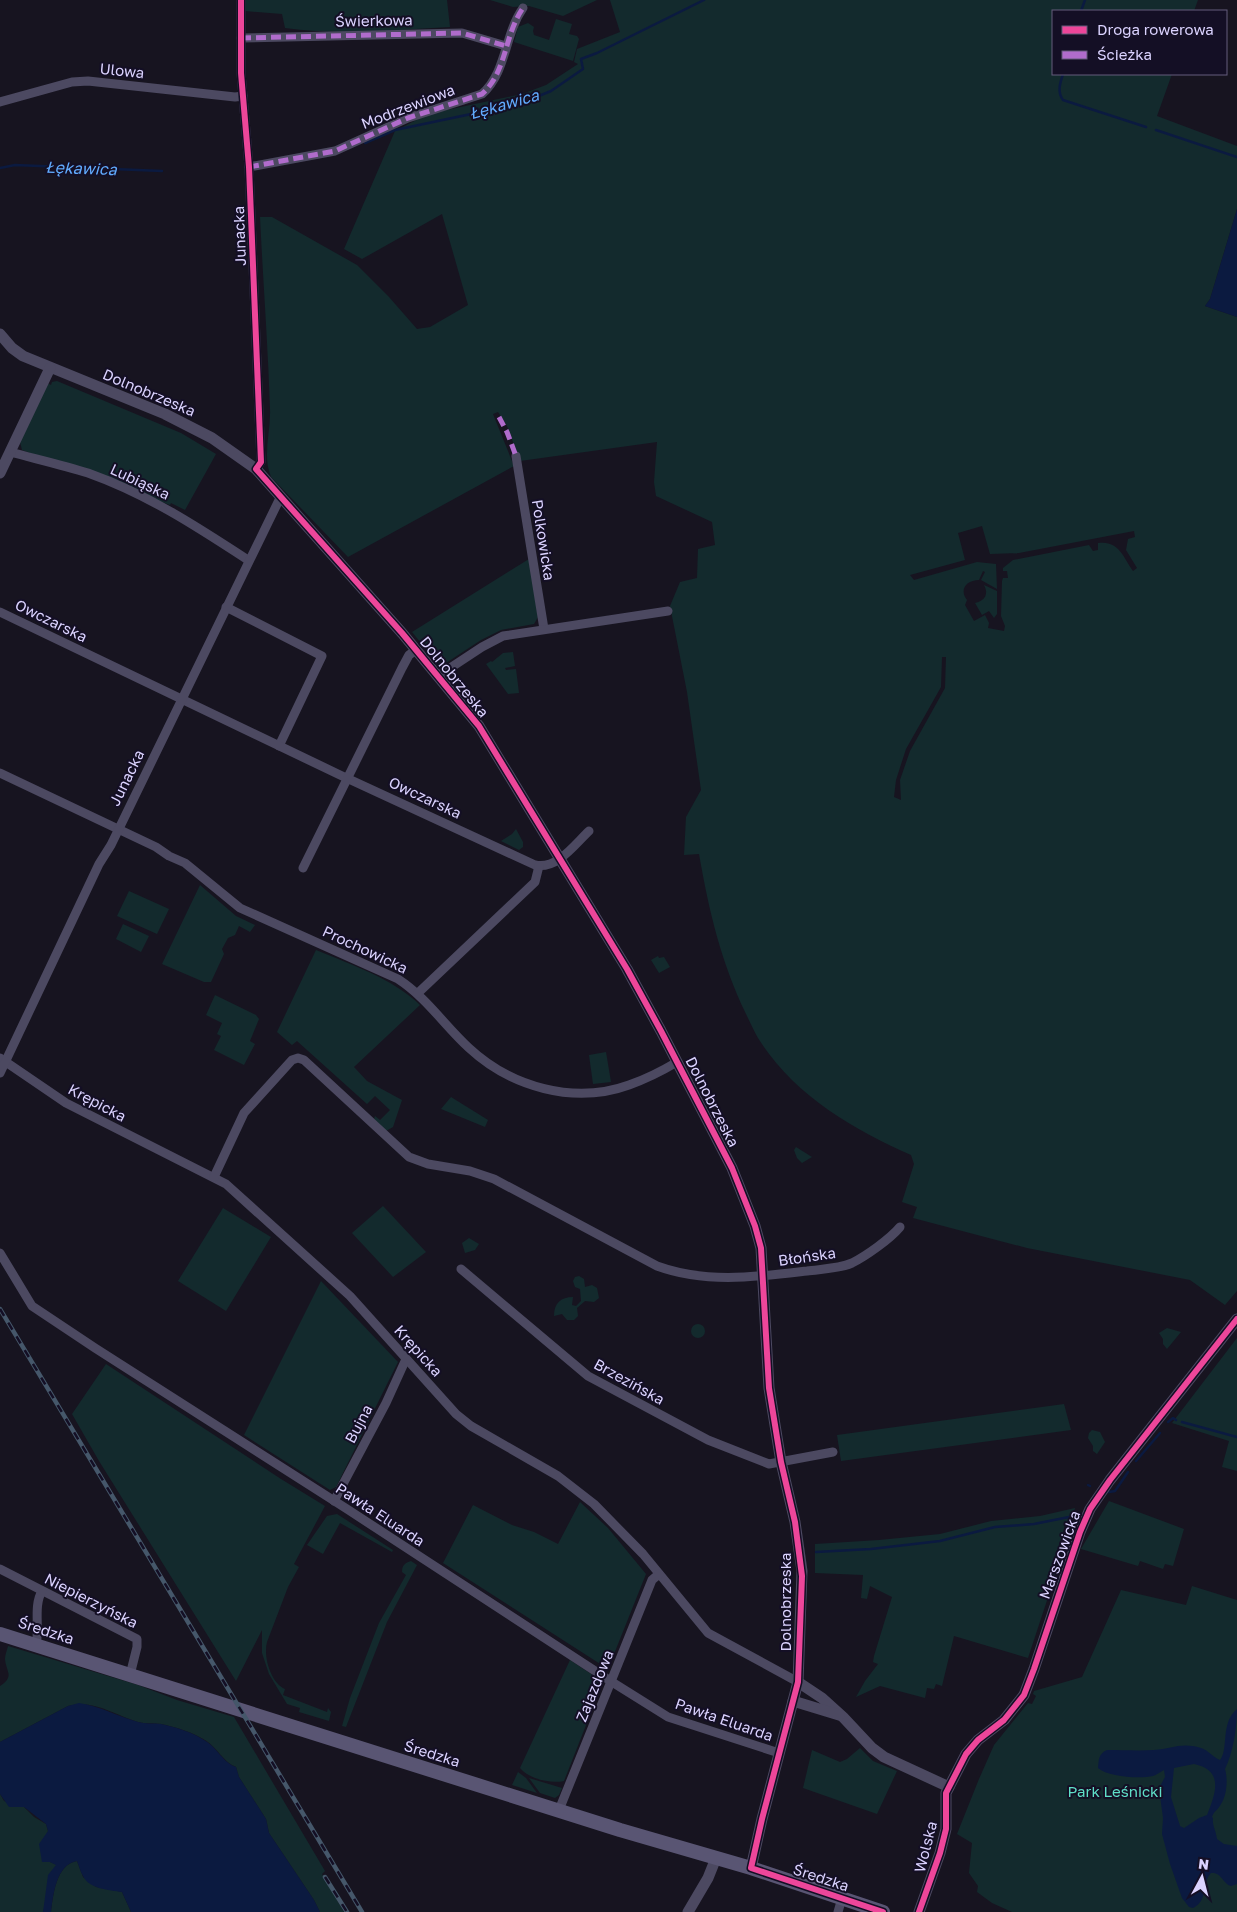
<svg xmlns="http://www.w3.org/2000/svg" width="1237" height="1912" viewBox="0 0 1237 1912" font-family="'Golos Text',sans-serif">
  <rect width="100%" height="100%" fill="#171420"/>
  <g fill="#132a2d" fill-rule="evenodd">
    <path d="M245,0H447L450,27C395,30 339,36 285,28L282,14L245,11Z"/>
    <polygon points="490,0 597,0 563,16 529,6 513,7"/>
    <path d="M610,0H1198L1194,11H1053V74H1172L1157,116L1237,146V209L1210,299L1205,306L1237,317V1291L1225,1305L1190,1280L1027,1248L913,1218L917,1207L902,1202L914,1164L911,1155C852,1129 793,1094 758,1038C754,1031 750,1022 746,1014C721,962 709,911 699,854L684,855L686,817L701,790L687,692L670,606L680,582L697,578L698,549L715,545L712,522L656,496L654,482L657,442L520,461L507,426L498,412L493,414L514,466L348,557L271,477C262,455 271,432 270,409C268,345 263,281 260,217H272L357,265L389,297L417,329L430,327L468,305L442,214L362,259L344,249L395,131L422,117L442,111L522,94L546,85L578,64L574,62L577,49L620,32ZM982,526L990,554L1019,553L1134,531L1135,537L1128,539L1126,550L1137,568L1133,571C1123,556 1118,540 1098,543V550L1093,551L1089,545L1013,560L1003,568V571H1007L1008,578H1003L1002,581L1001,616L1005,626L1004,631L988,628L989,623L985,615L974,621L965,605L967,600C959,590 966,580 979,580L983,571L985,572L981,580L997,589L996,564L977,562L914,580L910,575L965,560L958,533ZM942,657H946L945,688L910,751L900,780L901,800L894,797L896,780L906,749L941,687Z"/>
    <polygon points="556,19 572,24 569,34 577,36 579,39 573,61 514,42 518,27 528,23 534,27 533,31 534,35 549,40"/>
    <polygon points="57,381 181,433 216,454 185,510 171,503 170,505 22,450 20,442 47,383 51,385 52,382"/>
    <polygon points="529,559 538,617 534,624 501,630 481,640 443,665 438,664 412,632"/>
    <path d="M984,585L997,591V614L994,618L989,611L982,615L975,603C985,601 989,594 984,585Z"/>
    <polygon points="513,652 515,666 505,668 506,670 516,669 519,693 508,694 486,664 491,661 492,662 503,653"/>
    <polygon points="516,829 523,842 523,847 519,850 501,841 512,834"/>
    <polygon points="200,885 236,916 255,925 250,932 239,926 235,935 228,938 222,949 224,954 211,982 204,982 162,964"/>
    <polygon points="129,891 169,909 157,934 117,916"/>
    <polygon points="123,924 149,936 141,952 116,939"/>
    <path d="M316,950C352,965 392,978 420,1005L354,1067L367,1081L402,1100L393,1127L386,1131L374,1119L375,1116L380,1120L390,1110L375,1096L367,1104L297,1041L292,1045L277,1032Z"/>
    <polygon points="658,956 659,958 664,957 670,967 659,973 651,960"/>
    <polygon points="215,995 256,1015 259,1019 250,1041 255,1044 244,1065 214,1050 221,1036 217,1034 222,1023 206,1015"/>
    <polygon points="606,1052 611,1082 593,1084 589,1055"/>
    <polygon points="451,1097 488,1120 485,1127 441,1109"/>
    <polygon points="796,1147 812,1157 802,1163 797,1158 794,1150"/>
    <polygon points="383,1206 426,1252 393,1277 352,1233"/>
    <polygon points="223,1208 271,1237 226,1311 178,1281"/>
    <polygon points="469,1238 479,1244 475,1250 465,1253 462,1243"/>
    <path d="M579,1276L584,1279L585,1287L592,1285L597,1288L599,1298L594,1302L585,1301L577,1308L578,1316L574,1320H567L562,1314L554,1316C554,1303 561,1297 573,1297L572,1305L576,1306L581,1301L580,1289L575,1287L573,1281L575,1277Z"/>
    <polygon points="321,1281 398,1362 336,1487 330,1490 244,1435"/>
    <circle cx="698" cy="1331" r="7"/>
    <polygon points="1167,1328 1181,1332 1167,1349 1163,1344 1163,1339 1159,1333"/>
    <polygon points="1237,1338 1237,1471 1222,1467 1229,1441 1172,1423"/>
    <path d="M106,1364L281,1479L325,1506L294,1564L299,1567L288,1587L267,1642C263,1657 271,1683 285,1689L283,1695L327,1712L328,1708L331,1712L329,1721L299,1712L300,1708L287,1704L269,1674L262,1653V1630L236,1681L99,1461L72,1414Z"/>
    <polygon points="1064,1404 1071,1430 841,1461 837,1435"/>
    <polygon points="1092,1430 1100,1432 1105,1442 1097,1454 1093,1451 1093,1446 1088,1438 1089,1433"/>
    <polygon points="1109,1501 1184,1529 1173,1566 1165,1564 1163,1569 1140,1561 1138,1566 1081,1549"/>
    <polygon points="580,1502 608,1528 646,1574 608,1669 443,1563 473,1505 512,1525 534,1532 558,1544"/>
    <polygon points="1075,1508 1072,1520 1066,1522 1056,1556 1059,1564 1028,1658 954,1636 942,1686 936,1684 934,1689 927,1688 925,1698 880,1686 856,1697 865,1681 878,1664 873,1662 874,1656 892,1597 870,1586 867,1599 861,1598 863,1575 815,1573 815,1544 879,1540 940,1534 991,1521 1040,1516"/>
    <polygon points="337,1514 393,1550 392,1552 340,1523 323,1554 307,1545 327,1516"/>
    <path d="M411,1561L417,1565L387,1622L346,1727L342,1726L350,1698L379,1623L406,1575L402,1572C402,1565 405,1563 411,1561Z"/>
    <polygon points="1192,1586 1237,1600 1237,1912 1012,1912 992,1903 977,1892 978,1886 969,1873 972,1843 957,1834 979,1779 994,1745 1028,1703 1032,1704 1036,1696 1033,1694 1034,1691 1082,1677 1121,1590 1186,1605"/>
    <path d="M8,1646L138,1685L177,1700L234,1717L325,1871L322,1874L344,1912H320L314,1900L269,1833L266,1819L239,1777L236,1767C223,1762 217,1747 205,1740C192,1732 176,1727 161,1724C154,1723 145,1724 138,1722C114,1715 94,1699 68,1706L0,1742V1686C15,1676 6,1672 5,1659C5,1655 7,1650 8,1646Z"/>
    <path d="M570,1660L603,1682L564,1781C551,1784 529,1779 520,1768Z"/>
    <polygon points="860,1748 873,1761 897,1771 877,1814 803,1788 812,1750 840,1762 847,1759"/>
    <polygon points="518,1772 526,1778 537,1793 512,1785"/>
    <polygon points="529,1778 562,1788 559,1795 555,1798 540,1793"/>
    <polygon points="0,1794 4,1801 24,1807 34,1817 46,1824 48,1831 42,1862 50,1862 57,1865 43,1912 0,1912"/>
    <path d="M77,1861L83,1877L96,1887L122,1892L131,1912H51C53,1896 56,1864 77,1861Z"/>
  </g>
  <g fill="#0b1a40" fill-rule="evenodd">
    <polygon points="1237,209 1237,317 1205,306 1210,299"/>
    <path d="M79,1703C100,1706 117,1716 138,1722C145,1724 153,1723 161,1724C175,1727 192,1732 204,1740C217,1747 223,1763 236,1767L239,1777L266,1819L269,1833L314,1900L320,1912H131L122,1892C109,1890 89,1889 83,1876C80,1871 79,1866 77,1861C56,1864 53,1896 51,1912H43L48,1875L56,1865L50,1862H42L39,1844L48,1831L46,1824L24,1807H9L0,1794V1742L68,1706Z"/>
    <path d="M1237,1709C1237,1727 1233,1753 1225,1769C1228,1779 1227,1795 1221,1804C1218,1810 1214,1811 1212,1817L1213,1818C1212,1826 1216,1830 1217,1839L1224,1844L1237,1846V1884L1231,1886C1222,1883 1222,1872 1211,1873C1201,1884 1209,1900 1193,1908L1189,1907L1182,1898L1170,1864L1162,1834L1163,1818L1159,1788L1165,1777L1164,1770C1160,1772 1156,1775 1153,1776C1140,1779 1108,1777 1098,1768C1099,1760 1098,1754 1107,1750C1122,1750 1139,1751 1154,1750C1172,1749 1181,1742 1201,1748C1208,1750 1213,1757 1220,1760C1229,1749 1220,1723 1237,1709ZM1194,1764C1224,1770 1216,1793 1207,1815L1199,1818L1184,1828L1180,1826L1171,1797L1174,1768Z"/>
  </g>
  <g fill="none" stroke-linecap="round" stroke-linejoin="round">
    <g stroke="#0b1a40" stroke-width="2.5">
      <polyline points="1081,11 1085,0"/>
      <path d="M1063,74C1060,83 1057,92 1063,100L1146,127"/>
      <polyline points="1156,130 1237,157"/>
      <polyline points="365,143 395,130 519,104 551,91 583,69 581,59 597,53 704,0"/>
      <polyline points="0,168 15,165 162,171"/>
      <polyline points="1168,1422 1173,1418 1176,1420"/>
      <polyline points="1182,1422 1237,1437"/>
      <polyline points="1136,1461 1160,1433"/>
      <polyline points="1088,1485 1090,1486"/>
      <polyline points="1109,1492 1115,1491 1128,1472"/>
      <polyline points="816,1552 871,1549 940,1541 995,1527 1034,1524 1074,1516"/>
    </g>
    <g stroke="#4c4961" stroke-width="9">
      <polyline points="241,0 241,73 249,167 261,462 256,469"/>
      <polyline points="241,38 462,33 506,46"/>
      <polyline points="0,102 72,82 88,81 235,97 243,96"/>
      <path d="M249,167L335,151L408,118L482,94C507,72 504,35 523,8"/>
      <path d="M10,452C36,459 63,465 88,473C147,494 196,526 248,560"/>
      <polyline points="516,456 544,629"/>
      <polyline points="226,607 322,656 279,746"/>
      <path d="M0,612L340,775L535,865C557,870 575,844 589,831"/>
      <polyline points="438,676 482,647 503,636 668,611"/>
      <path d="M0,773L156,847L169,856L185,863L240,908L398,979C427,998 444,1025 469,1048C511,1087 574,1105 629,1085C646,1079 662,1071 677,1062"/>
      <polyline points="303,868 402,668 409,655 416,650"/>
      <polyline points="418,993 535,882 539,866"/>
      <polyline points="0,1058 66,1103 226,1184 350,1296 456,1414 471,1426 558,1476 594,1504 643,1554 708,1633 798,1682"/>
      <polyline points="0,1073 99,864 111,845 281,496"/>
      <path d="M214,1177L244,1113L292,1060L298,1058L304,1060L409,1157L428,1164L470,1171L494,1179L657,1266C706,1284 756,1277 807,1271C821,1269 838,1269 852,1263C866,1256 890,1239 900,1227"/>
      <polyline points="0,1253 32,1306 95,1348 347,1509 612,1682 668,1717 779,1753"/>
      <polyline points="461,1269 588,1376 708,1440 769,1464 833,1452"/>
      <polyline points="334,1501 386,1403 406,1359"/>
      <polyline points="0,1569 137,1639 137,1647 130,1675"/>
      <path d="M36,1645C40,1628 33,1606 42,1591"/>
      <polyline points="559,1810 652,1580 659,1574"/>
      <polyline points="838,1912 842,1898"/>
    </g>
    <g stroke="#4c4961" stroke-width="11">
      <polyline points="0,334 12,348 23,356 165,414 212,438 256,469 402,633 479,726 627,969 661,1031 732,1168 755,1226 761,1248 769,1388 781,1462 795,1522 802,1571 798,1682 762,1819 751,1868"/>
      <polyline points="0,473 50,368"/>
      <polyline points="798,1682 822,1698 843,1717 872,1748 884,1757 949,1787"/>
      <polyline points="793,1701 839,1715"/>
      <polyline points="688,1912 708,1878 716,1858"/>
      <polyline points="919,1912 940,1853 946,1829 946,1793 966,1754 978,1740 1004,1720 1024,1695 1034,1669 1080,1532 1090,1509 1110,1480 1237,1319"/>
    </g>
    <polyline stroke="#595573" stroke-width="14" points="0,1634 620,1830 751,1868 883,1912"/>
    <g stroke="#45576a" stroke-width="4.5">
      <g id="rail">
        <polyline points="0,1309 362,1912"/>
        <polyline points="325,1877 347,1912"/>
      </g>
    </g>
    <use href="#rail" stroke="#140f25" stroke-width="2.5" stroke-dasharray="8" stroke-linecap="butt"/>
    <g stroke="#b06ccc" stroke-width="5" stroke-dasharray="10 5" stroke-linecap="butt">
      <polyline points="241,38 462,33 506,46"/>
      <path d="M249,167L335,151L408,118L482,94C507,72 504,35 523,8"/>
      <polyline points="499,417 507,432 516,456"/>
    </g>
    <g stroke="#140f25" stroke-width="9">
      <g id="cycleway">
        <polyline points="241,0 241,73 249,167 261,462 256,469 402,633 479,726 627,969 661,1031 732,1168 755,1226 761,1248 769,1388 781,1462 795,1522 802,1576 798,1682 762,1819 751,1868 883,1912"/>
        <polyline points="919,1912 940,1853 946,1829 946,1793 966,1754 978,1740 1004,1720 1024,1695 1034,1669 1080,1532 1090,1509 1110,1480 1237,1319"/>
      </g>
    </g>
    <use href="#cycleway" stroke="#ed469a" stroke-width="6"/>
  </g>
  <g text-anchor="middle" stroke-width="4" stroke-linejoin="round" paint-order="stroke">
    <g font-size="15" fill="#dbd3ff" stroke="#140f25">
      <text transform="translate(374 21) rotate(-1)" y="5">Świerkowa</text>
      <text transform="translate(122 71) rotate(6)" y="5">Ulowa</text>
      <text transform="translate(408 107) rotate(-21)" y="5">Modrzewiowa</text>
      <text transform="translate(240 236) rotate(-92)" y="5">Junacka</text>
      <text transform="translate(149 393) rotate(23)" y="5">Dolnobrzeska</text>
      <text transform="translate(140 482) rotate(25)" y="5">Lubiąska</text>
      <text transform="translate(543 540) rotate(81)" y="5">Polkowicka</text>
      <text transform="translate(51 621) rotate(26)" y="5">Owczarska</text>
      <text transform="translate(454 677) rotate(51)" y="5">Dolnobrzeska</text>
      <text transform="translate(127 778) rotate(-64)" y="5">Junacka</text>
      <text transform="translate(425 798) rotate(25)" y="5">Owczarska</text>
      <text transform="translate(365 950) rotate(25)" y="5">Prochowicka</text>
      <text transform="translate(712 1102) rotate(63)" y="5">Dolnobrzeska</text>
      <text transform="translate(97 1103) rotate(28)" y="5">Krępicka</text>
      <text transform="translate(807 1257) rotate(-8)" y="5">Błońska</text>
      <text transform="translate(418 1351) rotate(48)" y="5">Krępicka</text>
      <text transform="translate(629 1382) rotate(29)" y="5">Brzezińska</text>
      <text transform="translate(359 1424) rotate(-62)" y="5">Bujna</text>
      <text transform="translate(380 1515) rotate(33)" y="5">Pawła Eluarda</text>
      <text transform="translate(1060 1555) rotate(-70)" y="5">Marszowicka</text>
      <text transform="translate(91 1601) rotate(27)" y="5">Niepierzyńska</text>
      <text transform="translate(786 1602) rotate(-90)" y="5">Dolnobrzeska</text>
      <text transform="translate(46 1631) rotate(18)" y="5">Średzka</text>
      <text transform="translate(595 1686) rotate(-68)" y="5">Zajazdowa</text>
      <text transform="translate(724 1720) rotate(19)" y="5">Pawła Eluarda</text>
      <text transform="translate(432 1754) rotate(17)" y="5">Średzka</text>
      <text transform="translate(926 1847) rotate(-76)" y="5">Wolska</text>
      <text transform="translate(821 1878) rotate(18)" y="5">Średzka</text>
    </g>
    <g font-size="15" fill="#5fdfc8" stroke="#140f25">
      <text x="1115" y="1797">Park Leśnicki</text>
    </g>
    <g font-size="16" font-style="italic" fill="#61abfe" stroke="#140f25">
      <text transform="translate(504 104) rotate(-16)" y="6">Łękawica</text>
      <text transform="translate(81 168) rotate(2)" y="6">Łękawica</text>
    </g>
  </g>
  <rect x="1052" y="10" width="175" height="65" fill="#140f25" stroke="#645d7c"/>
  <rect x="1062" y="26" width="25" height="8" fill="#ed469a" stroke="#645d7c"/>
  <text x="1097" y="35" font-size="15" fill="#dbd3ff">Droga rowerowa</text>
  <rect x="1062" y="51" width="25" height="8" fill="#b06ccc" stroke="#645d7c"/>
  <text x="1097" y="60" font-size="15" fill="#dbd3ff">Ścieżka</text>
  <g transform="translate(1202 1877) rotate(7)" stroke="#140f25" stroke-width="4" paint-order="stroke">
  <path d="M0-4L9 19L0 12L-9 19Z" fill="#dbd3ff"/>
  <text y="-8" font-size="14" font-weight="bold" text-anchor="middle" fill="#dbd3ff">N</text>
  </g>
</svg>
